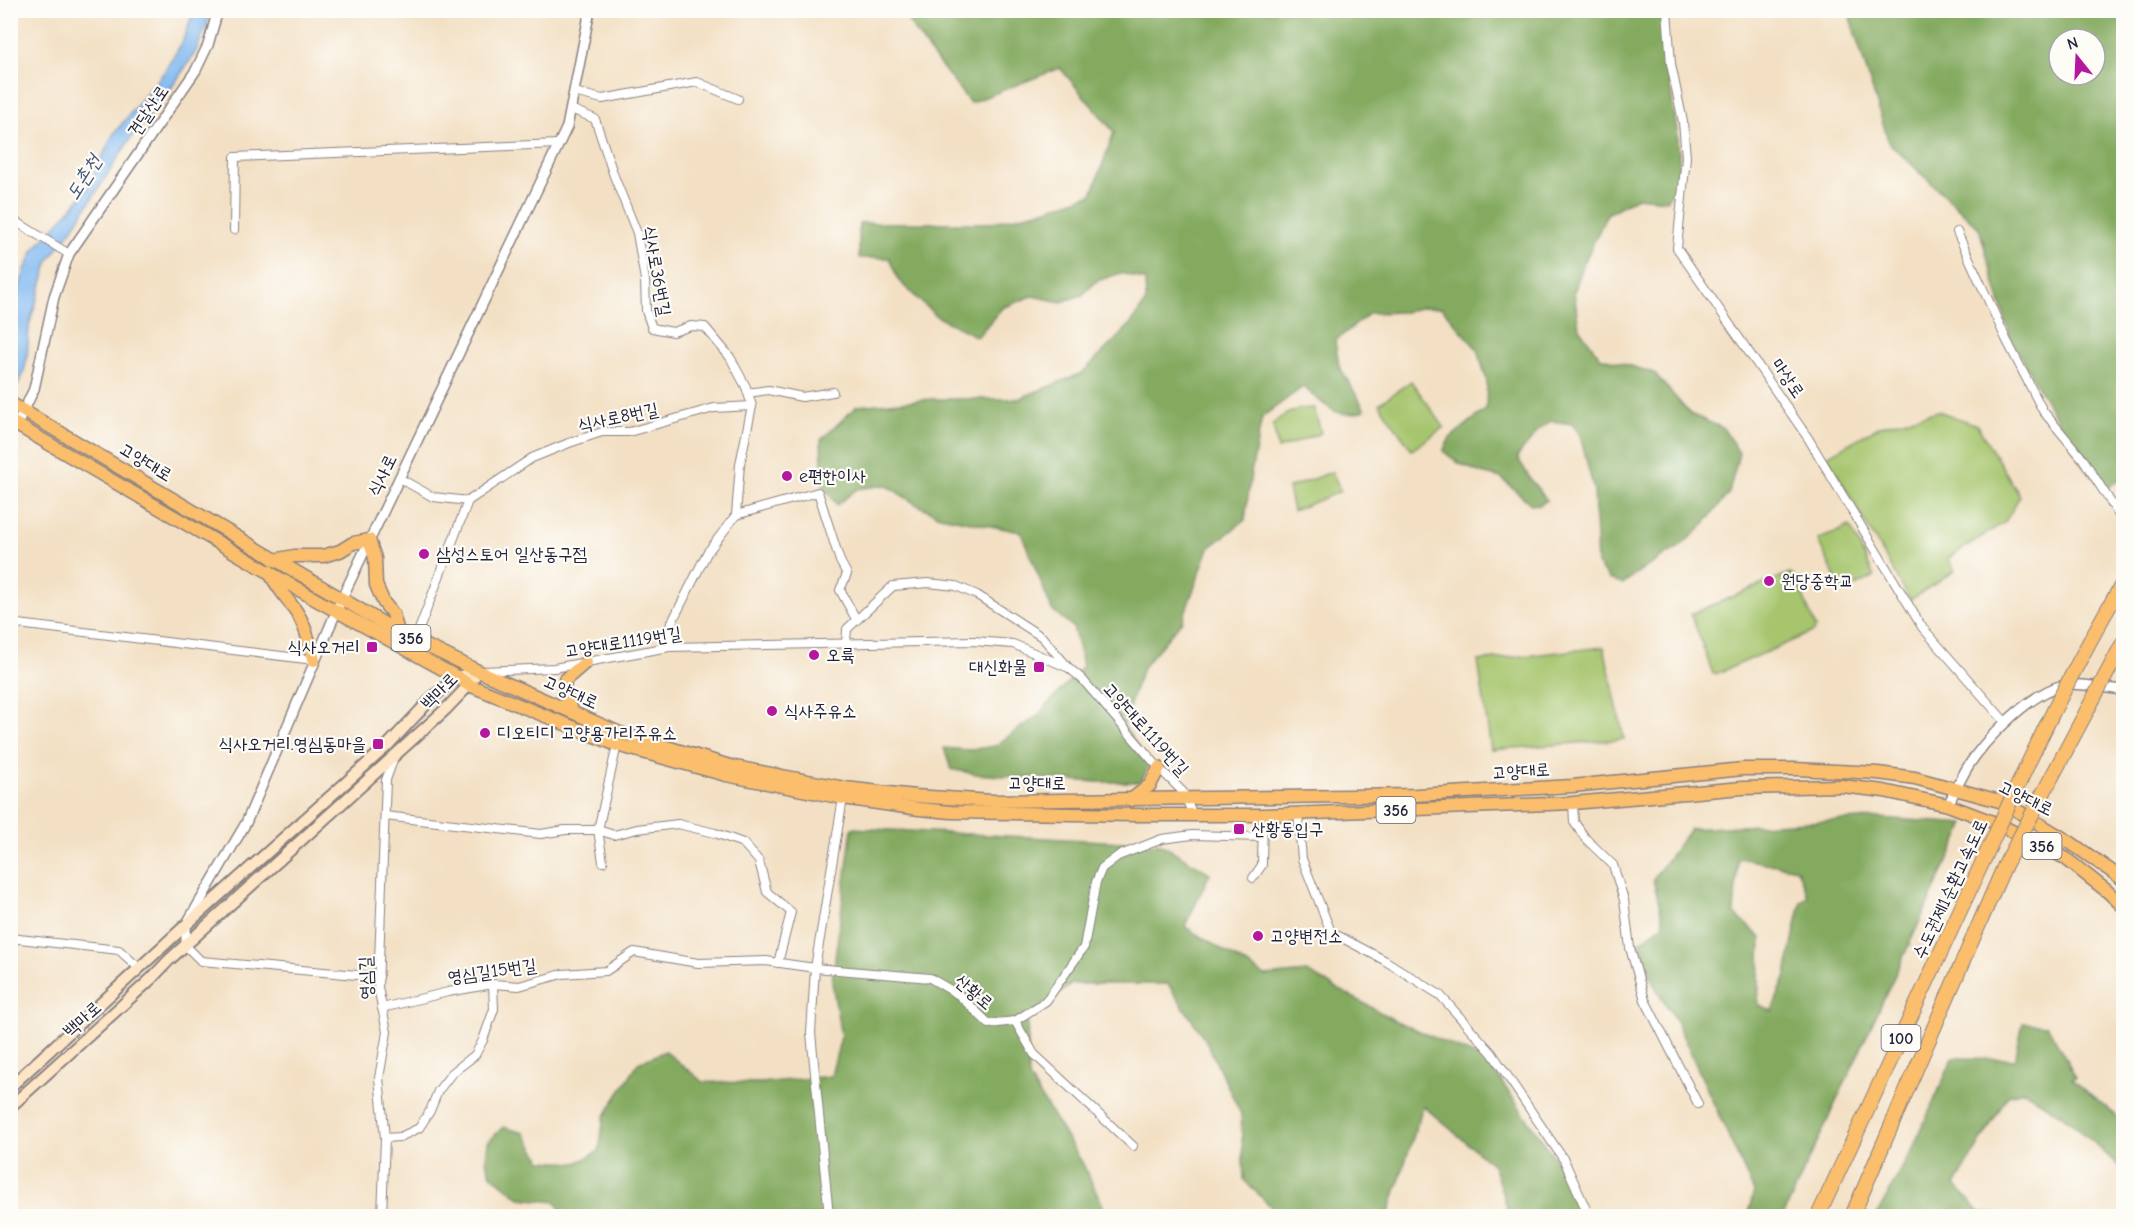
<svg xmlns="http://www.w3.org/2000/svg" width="2134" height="1227" viewBox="0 0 2134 1227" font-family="'Comic Neue','Poor Story',sans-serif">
  <rect width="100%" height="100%" fill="#fdfcf7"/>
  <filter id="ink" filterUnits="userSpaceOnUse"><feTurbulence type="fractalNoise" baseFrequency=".0167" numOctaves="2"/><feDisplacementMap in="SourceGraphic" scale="12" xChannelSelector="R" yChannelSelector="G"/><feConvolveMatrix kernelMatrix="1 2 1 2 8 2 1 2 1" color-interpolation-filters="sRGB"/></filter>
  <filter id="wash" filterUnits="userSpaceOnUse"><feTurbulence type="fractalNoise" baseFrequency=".008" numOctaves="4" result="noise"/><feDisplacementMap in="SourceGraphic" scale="24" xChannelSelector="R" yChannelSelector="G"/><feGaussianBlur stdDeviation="1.35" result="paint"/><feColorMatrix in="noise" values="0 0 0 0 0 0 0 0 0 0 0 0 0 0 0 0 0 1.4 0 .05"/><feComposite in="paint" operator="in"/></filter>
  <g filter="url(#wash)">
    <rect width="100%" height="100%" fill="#f3e0c4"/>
    <g fill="#a6c56d" stroke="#647454" stroke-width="1.5">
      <polygon points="1411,381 1444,427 1412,450 1379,404"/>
      <path d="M1314,408L1321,433L1278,449L1273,425C1282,413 1299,408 1314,408Z"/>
      <polygon points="1938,411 1977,425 2020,496 2005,522 1948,558 1955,571 1910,600 1827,456 1880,426"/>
      <polygon points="1332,472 1341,491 1293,511 1288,488"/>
      <polygon points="1850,526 1874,577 1842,592 1818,540"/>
      <polygon points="1790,573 1796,579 1816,628 1813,632 1716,674 1713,674 1691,614"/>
      <polygon points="1604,647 1624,739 1491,750 1478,661"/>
    </g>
    <g fill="#84aa60" stroke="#53664e" stroke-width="1.5" fill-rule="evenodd">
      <path d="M901,11H1662L1667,67L1678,137L1680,183L1666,200L1637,197L1607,214L1584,263L1574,292L1579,328L1600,357L1654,373L1690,414L1723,428L1739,453L1729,493L1702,527L1681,546L1635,574L1623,584L1609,579L1597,564L1594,491L1580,435L1573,424L1551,421L1538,431L1517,457L1531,480L1547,500L1540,505L1531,504L1501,478L1481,473L1460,464L1443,451L1450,438L1486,409L1487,381L1477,349L1442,308L1423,307L1405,312L1370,313L1335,341L1339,366L1365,410C1336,422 1325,404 1303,387L1262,417L1251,473L1245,520L1209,548L1182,621L1144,666L1135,688L1124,726L1149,763L1146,773L1139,782H1098L975,774L951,769L944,748L969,750L995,746L1038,715L1083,666L1073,627L1052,610L1021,532L940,516L916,504L886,485L857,489L837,505L823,485L821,440L857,406L932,399H1018L1082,373L1130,325L1146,301L1145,280L1121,273L1097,281L1082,295L1061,302L1032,296L1002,308L977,337L936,316L899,281L889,258H859V223H989L1038,212L1092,194L1114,132L1060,68L970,103L927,48Z"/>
      <path d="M1848,11H2123L2124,476L2106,489L2086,470L2011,340L1979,228L1889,143ZM2059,39H2095V75H2059Z"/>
      <path d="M1879,818L1965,824L1783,1216H1747L1754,1192L1675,1019L1651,980L1640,942L1664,924L1653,879L1690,829ZM1738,858L1797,869L1808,897L1801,901L1786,975L1772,1011L1758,1004L1761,938L1734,913Z"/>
      <polygon points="852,828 1161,844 1210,873 1185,927 1265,976 1307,972 1396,1021 1487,1061 1561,1167 1583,1216 1508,1216 1506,1204 1493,1165 1423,1106 1388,1216 1280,1216 1244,1180 1241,1114 1205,1039 1168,984 1072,984 1027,1018 1029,1078 1082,1162 1108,1216 563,1216 556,1202 520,1198 491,1175 486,1160 488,1142 503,1127 524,1133 542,1161 577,1163 599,1151 604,1117 638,1063 665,1051 703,1082 761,1083 831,1076 841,1037 832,982"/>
      <polygon points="2023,1023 2047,1025 2076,1077 2072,1079 2123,1121 2123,1170 2070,1121 2024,1091 2008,1095 1955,1185 1980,1212 2006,1216 1876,1216 1913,1148 1953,1058 2015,1059"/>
    </g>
    <polygon fill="#81b9f1" stroke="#526e96" stroke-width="1.5" points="194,11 210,11 207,25 195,53 165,97 130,139 73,228 49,260 29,326 27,358 24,371 11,400 11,315 25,270 34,250 84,194 113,135 165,71 182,43"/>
  </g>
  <g filter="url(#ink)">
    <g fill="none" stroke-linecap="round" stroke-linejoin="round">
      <g stroke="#8a8180" stroke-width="10">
        <g id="minor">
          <polyline points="1667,10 1671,64 1683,122 1686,157 1677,248 1808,438 1922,627 2006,723"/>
          <polyline points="574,92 602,99 697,82 738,99"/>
          <polyline points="571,109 595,119 614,176 637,233 645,280 646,311 652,328 673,332 691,326 705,327 730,357 746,387 752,406 740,464 736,515 707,553 669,628 669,647"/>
          <polyline points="10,218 69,254"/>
          <polyline points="234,230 235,157 559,144"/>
          <polyline points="1957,232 2006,339 2043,411 2083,459 2124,523"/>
          <polyline points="748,393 768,390 802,397 833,392"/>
          <polyline points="399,478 433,497 468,501 532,458 569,443 602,432 629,432 714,408 752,406"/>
          <polyline points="736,515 818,492 840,561 847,574 840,590 856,619"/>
          <polyline points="10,623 314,660"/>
          <polyline points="415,640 468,501"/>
          <polyline points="846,643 847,629 893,586 928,583 956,586 977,595 1042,637 1068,667"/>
          <polyline points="482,671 554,668 669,647 974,641 1013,644 1069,668 1082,679 1159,768 1183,792 1193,815"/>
          <polyline points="1573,803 1574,822 1586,839 1613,865 1624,900 1630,948 1645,1000 1698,1104"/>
          <polyline points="1298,813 1302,859 1331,932 1384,960 1440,995 1492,1053 1564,1160 1589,1216"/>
          <polyline points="385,816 541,834 565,830 598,830 614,835 637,829 678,824 715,833 743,843 759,861 767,892 791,912 778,963"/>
          <polyline points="603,862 598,830 617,745"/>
          <polyline points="1253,878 1262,865 1263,815"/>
          <polyline points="10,938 119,950 139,968"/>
          <polyline points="186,946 201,961 379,977"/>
          <polyline points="382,1008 448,992 493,984 519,986 562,974 606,971 634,952 698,963 766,961 815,968 930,978 959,995 989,1024 1015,1021 1046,1001 1084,947 1096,882 1102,868 1118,856 1162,839 1192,835 1262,837"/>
          <polyline points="1015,1021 1034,1054 1133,1146"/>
          <polyline points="385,1138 400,1137 419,1128 430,1111 438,1091 452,1073 475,1055 483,1040 494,1009 493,984"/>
          <polyline points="382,1216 385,1138 379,1078 387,1032 378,987 386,780 394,757"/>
          <polyline points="829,1216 811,1033 815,968 843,798"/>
        </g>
      </g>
      <g stroke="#8a8180" stroke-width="12">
        <g id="tertiary">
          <polyline points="17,425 34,389 54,297 69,254 196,70 208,45 218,10"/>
          <path d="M1948,805C1954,793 1960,780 1967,768C1984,740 2031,692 2064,685C2077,682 2109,689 2124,690"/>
          <polyline points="186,946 186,925 246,823 342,598 567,127 590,10"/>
        </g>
      </g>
      <g stroke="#8a8180" stroke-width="14">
        <g id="secondary">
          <polyline points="10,1087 186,925 387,746 433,697 457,677 478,671"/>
          <polyline points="10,1107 151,979 169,960 446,709 469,685 478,671"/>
        </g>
      </g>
      <g stroke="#8a8180" stroke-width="15">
        <g id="primary">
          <polyline points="10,403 398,632 478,671 620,733 730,766 845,788 915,796 993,801 1416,795 1572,786 1743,769 1795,769 1878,773 1915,778 2003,802 2071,843 2124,880"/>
          <polyline points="10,421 320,602 457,677 469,685 617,745 726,775 843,798 919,809 951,812 1135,815 1263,815 1573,803 1742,788 1842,786 1884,791 1948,805 1998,824 2065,858 2107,891 2124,907"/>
          <polyline points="274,560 294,556 323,556 340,551 353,543 369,540 375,558 376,585 384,603 393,614 398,632"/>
          <path d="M269,571C275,585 284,594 293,607C305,622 309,642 314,660"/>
          <polyline points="572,712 564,693 565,680 586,662"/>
          <polyline points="1131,800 1150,785 1159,768"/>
        </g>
      </g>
      <g stroke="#8a8180" stroke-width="16">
        <g id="motorway">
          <polyline points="1818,1216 1984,859"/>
          <polyline points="1852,1216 2004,867"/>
        </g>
      </g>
      <use href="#minor" stroke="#fff" stroke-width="8"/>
      <use href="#tertiary" stroke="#fff" stroke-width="9"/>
      <use href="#secondary" stroke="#fde5c5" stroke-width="10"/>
      <use href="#primary" stroke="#fabe6d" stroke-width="12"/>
      <use href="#motorway" stroke="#fabe6d" stroke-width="14"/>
      <g stroke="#8a8180" stroke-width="16" stroke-linecap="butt">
        <g id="motorway-bridge">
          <path d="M1984,859C2027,764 2071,670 2124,581"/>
          <polyline points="2004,867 2124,641"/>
        </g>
      </g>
      <use href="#motorway-bridge" stroke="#fabe6d" stroke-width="14"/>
    </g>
  </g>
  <g fill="#b5179e" stroke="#fdfcf7" stroke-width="2">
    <circle cx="787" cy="476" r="6"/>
    <circle cx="424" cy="554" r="6"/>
    <circle cx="1769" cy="581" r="6"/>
    <rect x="366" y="641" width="12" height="12" rx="3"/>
    <circle cx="814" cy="655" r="6"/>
    <rect x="1033" y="661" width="12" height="12" rx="3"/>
    <circle cx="772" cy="711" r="6"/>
    <circle cx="485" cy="733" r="6"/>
    <rect x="372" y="738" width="12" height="12" rx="3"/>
    <rect x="1233" y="823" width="12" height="12" rx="3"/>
    <circle cx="1258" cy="936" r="6"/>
  </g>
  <g text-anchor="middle" stroke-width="4.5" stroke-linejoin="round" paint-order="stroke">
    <g fill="#fdfcf7" stroke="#646373" stroke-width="1.5">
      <rect x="391.5" y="625" width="39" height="26" rx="4.5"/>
      <rect x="1376.5" y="797" width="39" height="26" rx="4.5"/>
      <rect x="2022.5" y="833" width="39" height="26" rx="4.5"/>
      <rect x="1881.5" y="1025" width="39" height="26" rx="4.5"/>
    </g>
    <g font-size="16" font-weight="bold" fill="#22223b">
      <text x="411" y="644">356</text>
      <text x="1396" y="816">356</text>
      <text x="2042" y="852">356</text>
      <text x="1901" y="1044">100</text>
    </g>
    <g font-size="18" fill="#22223b" stroke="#fdfcf7">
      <text transform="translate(148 111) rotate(-56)" y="6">견달산로</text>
      <text transform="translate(657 271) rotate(80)" y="6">식사로36번길</text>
      <text transform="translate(1788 378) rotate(55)" y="6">마상로</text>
      <text transform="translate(618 417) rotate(-12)" y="6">식사로8번길</text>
      <text transform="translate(146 462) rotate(31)" y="6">고양대로</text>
      <text transform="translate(382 475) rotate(-64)" y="6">식사로</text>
      <text transform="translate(623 642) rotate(-9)" y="6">고양대로1119번길</text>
      <text transform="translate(439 691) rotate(-45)" y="6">백마로</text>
      <text transform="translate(571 692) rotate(24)" y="6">고양대로</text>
      <text transform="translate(1146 729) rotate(48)" y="6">고양대로1119번길</text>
      <text transform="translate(1521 771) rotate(-4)" y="6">고양대로</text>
      <text x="1037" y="789">고양대로</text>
      <text transform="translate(2026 798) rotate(26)" y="6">고양대로</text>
      <text transform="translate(1950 889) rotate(-65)" y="6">수도권제1순환고속도로</text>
      <text transform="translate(492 971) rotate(-8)" y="6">영심길15번길</text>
      <text transform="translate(366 978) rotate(-92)" y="6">영심길</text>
      <text transform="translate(974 992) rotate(40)" y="6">산황로</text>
      <text transform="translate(82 1019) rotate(-42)" y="6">백마로</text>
    </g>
    <g font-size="18" fill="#22223b" stroke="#fdfcf7" text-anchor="start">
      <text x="799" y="482">e편한이사</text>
      <text x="436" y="560">삼성스토어 일산동구점</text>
      <text x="1781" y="587">원당중학교</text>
      <text x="360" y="653" text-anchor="end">식사오거리</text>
      <text x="826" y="661">오륙</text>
      <text x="1027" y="673" text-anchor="end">대신화물</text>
      <text x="784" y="717">식사주유소</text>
      <text x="497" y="739">디오티디 고양용가리주유소</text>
      <text x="366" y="750" text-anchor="end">식사오거리.영심동마을</text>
      <text x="1251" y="835">산황동입구</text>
      <text x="1270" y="942">고양변전소</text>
    </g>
    <g font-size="20" font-style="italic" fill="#43577b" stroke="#fdfcf7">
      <text transform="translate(83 177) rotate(-58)" y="7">도촌천</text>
    </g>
  </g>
  <rect width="2134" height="1227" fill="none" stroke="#fdfcf7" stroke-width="36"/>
  <g transform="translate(2077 57) rotate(342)"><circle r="28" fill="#fdfcf7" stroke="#a5a5ac" stroke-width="1.5"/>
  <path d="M0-4.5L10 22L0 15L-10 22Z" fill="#b5179e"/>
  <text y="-9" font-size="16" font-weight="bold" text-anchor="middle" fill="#22223b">N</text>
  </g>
</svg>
